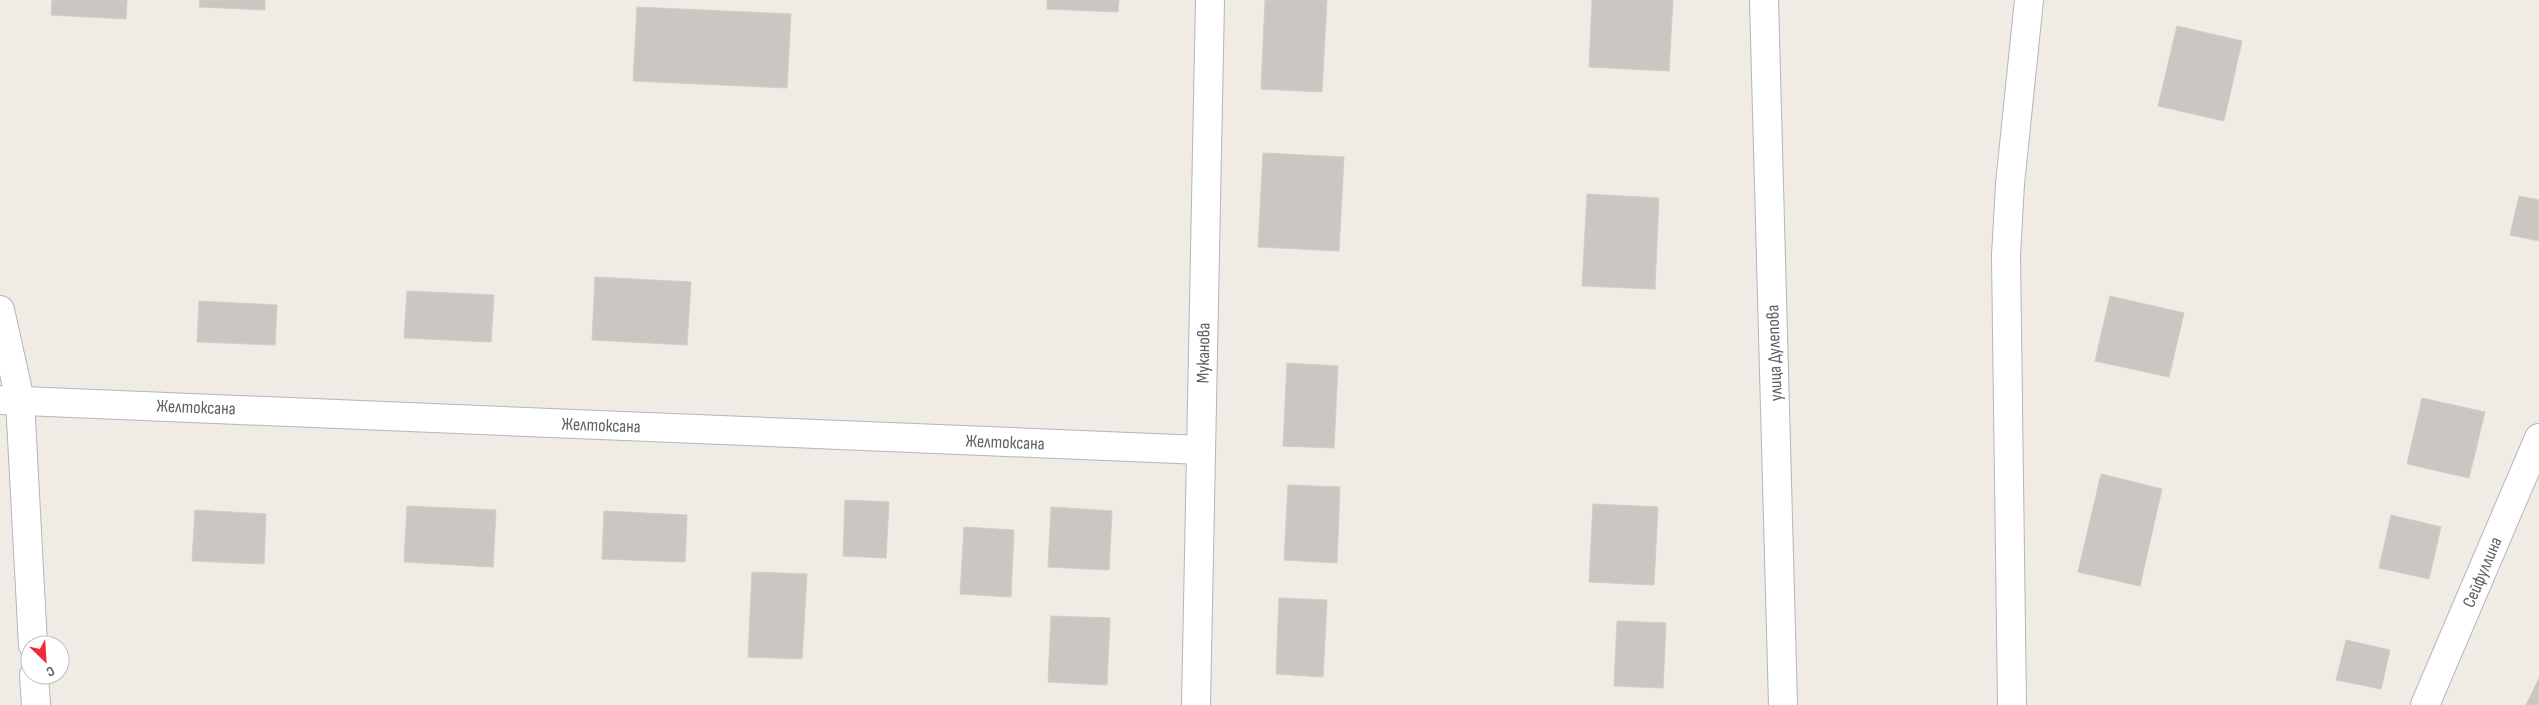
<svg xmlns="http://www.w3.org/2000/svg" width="2539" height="705" viewBox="0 0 2539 705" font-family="'Sofia Sans Condensed',sans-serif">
  <rect width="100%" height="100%" fill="#f0ebe5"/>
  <g fill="#cac6c1" stroke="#d5ccc3">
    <polygon points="52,0 127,0 126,19 51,15"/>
    <polygon points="200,0 265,0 265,10 199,7"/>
    <polygon points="1047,0 1119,0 1118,12 1047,9"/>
    <polygon points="1265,0 1327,0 1322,92 1261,89"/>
    <polygon points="1592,0 1673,0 1669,71 1589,67"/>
    <polygon points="637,7 791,14 787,88 633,81"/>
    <polygon points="2177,26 2242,41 2224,121 2158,106"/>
    <polygon points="1263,153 1344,157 1339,251 1258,247"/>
    <polygon points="1587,194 1659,198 1655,289 1582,286"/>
    <polygon points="2519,196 2539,200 2539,241 2510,235"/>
    <polygon points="595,277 691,282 687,345 592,340"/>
    <polygon points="407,291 494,295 491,342 404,338"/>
    <polygon points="2110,296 2184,313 2169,377 2095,361"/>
    <polygon points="199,301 277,305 275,345 197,342"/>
    <polygon points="1287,363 1338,366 1334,448 1283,446"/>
    <polygon points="2422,398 2485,412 2469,478 2407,464"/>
    <polygon points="2101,474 2162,489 2140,586 2078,572"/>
    <polygon points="1288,485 1340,487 1337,563 1284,560"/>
    <polygon points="845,500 889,502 886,558 843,556"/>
    <polygon points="1593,504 1658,507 1654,585 1589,582"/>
    <polygon points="407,506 496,510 493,567 404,562"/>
    <polygon points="1051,507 1112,511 1109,570 1048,567"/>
    <polygon points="195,510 266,514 264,564 192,561"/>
    <polygon points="604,511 687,515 685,562 602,559"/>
    <polygon points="2391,515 2441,527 2429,579 2379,568"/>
    <polygon points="964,527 1014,530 1011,597 960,594"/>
    <polygon points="752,572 807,574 802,659 748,657"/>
    <polygon points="1279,598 1327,600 1323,677 1276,674"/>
    <polygon points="1051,616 1110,618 1107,685 1048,682"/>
    <polygon points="1617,621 1666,623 1663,688 1614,686"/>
    <polygon points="2346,640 2390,650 2381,689 2336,680"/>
    <polygon points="2539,678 2539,705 2526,705"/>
  </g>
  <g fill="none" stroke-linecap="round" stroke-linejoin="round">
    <g stroke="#b2b6ba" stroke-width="30">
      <g id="street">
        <polyline points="0,310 20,400 33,645"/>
        <polyline points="0,400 1201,450"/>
        <polyline points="34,675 36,705"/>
        <polyline points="1196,705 1210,0"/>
        <polyline points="2012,705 2006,255 2010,184 2029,0"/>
        <polyline points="2425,705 2539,438"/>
      </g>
    </g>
    <g stroke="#b1b6ba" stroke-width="30">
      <polyline id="secondary" points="1764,0 1783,705"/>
    </g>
    <use href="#street" stroke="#fff" stroke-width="28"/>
    <use href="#secondary" stroke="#fff" stroke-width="28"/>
  </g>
  <g text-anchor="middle" stroke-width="5" stroke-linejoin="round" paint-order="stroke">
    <g font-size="18" fill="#5c6266" stroke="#fff">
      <text transform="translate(1203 353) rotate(-89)" y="6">Муканова</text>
      <text transform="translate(1774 353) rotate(-92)" y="6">улица Дулепова</text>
      <text transform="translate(196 407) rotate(2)" y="6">Желтоксана</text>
      <text transform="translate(601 425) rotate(2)" y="6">Желтоксана</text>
      <text transform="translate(1005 442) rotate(2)" y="6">Желтоксана</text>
      <text transform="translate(2482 572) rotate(-67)" y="6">Сейфуллина</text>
    </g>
  </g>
  <g transform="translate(45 660) rotate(155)"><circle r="24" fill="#ffffff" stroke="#bec0c2"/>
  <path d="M0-4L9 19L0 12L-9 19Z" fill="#f02a38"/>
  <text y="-8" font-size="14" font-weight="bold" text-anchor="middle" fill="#5c6266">С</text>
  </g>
</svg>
